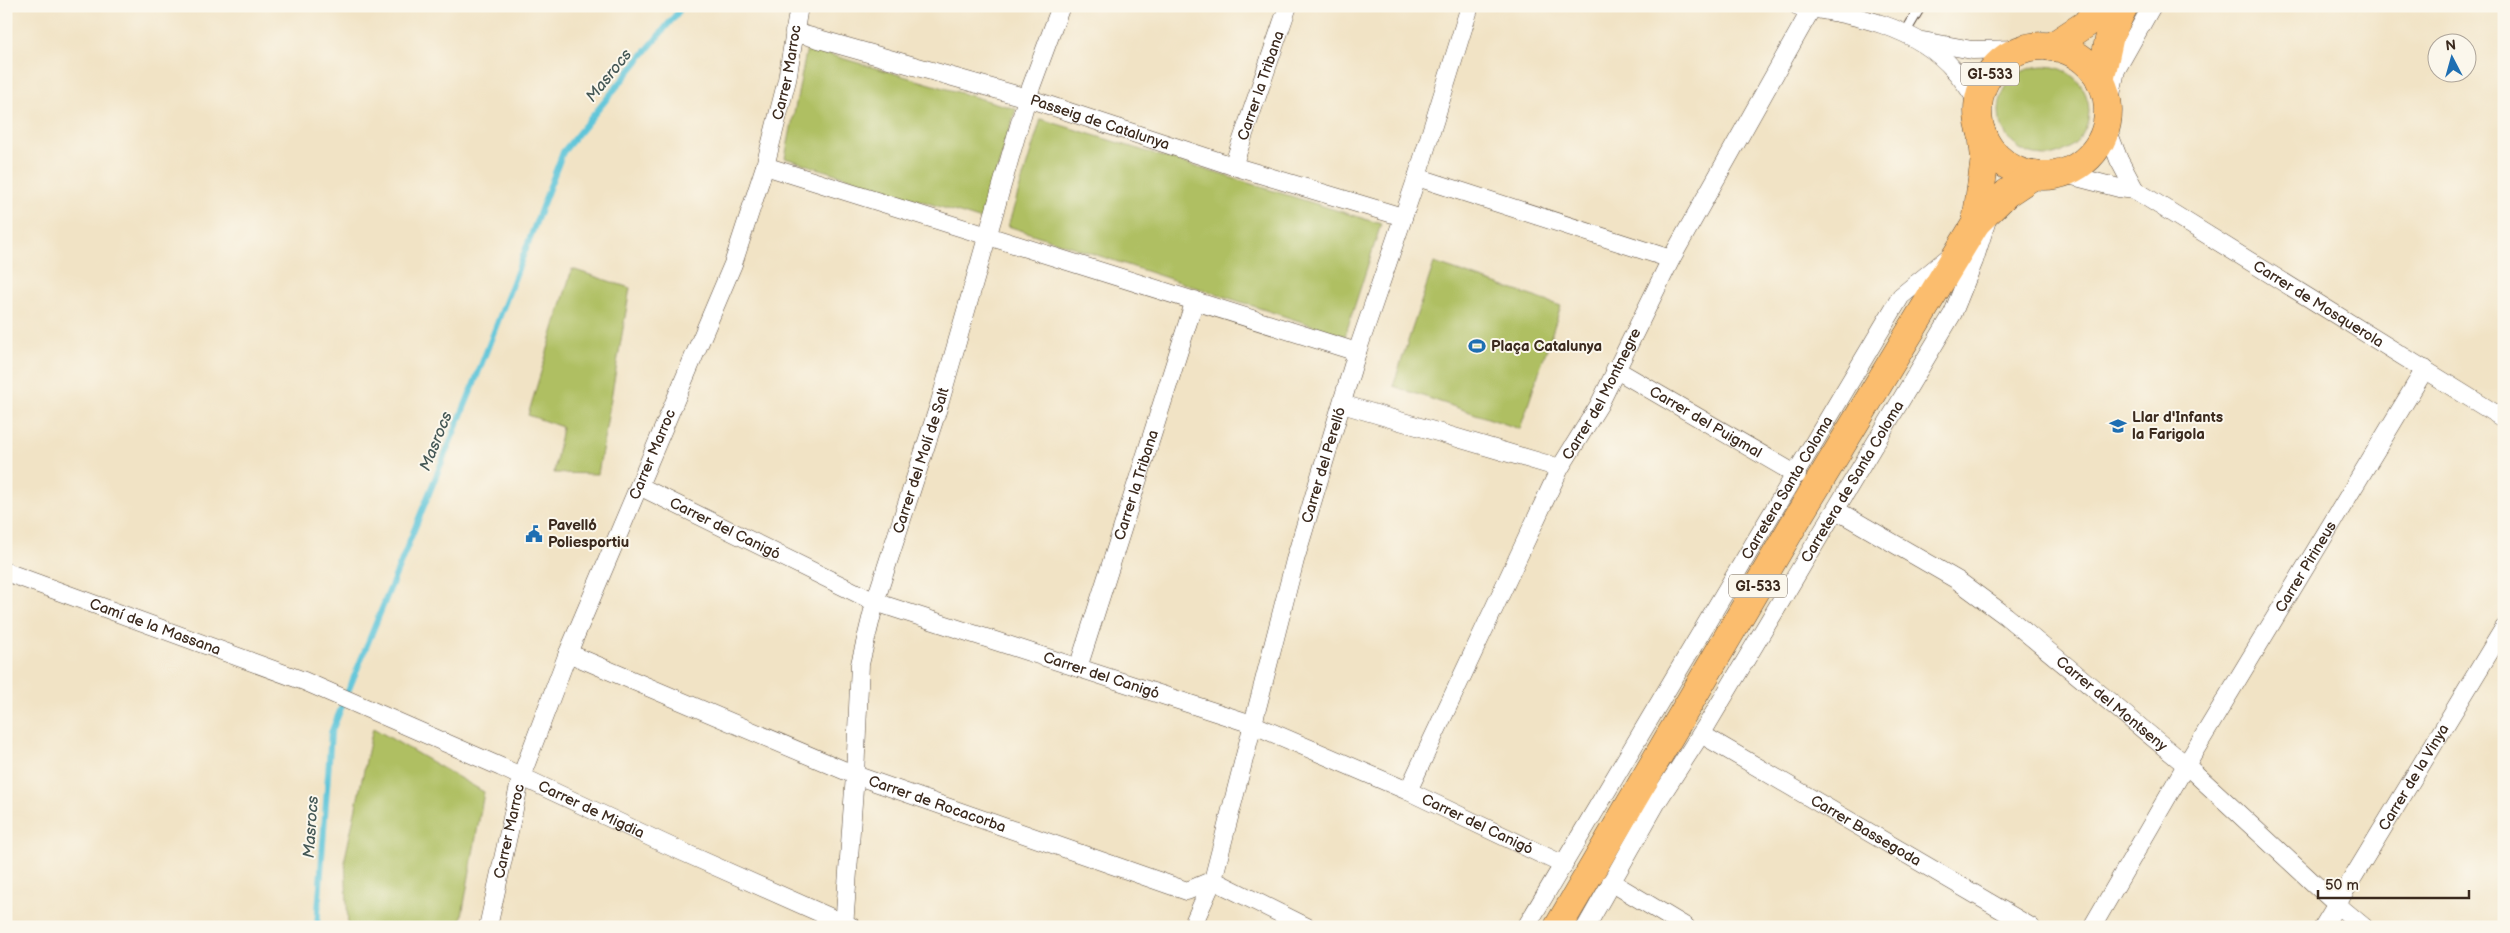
<svg xmlns="http://www.w3.org/2000/svg" width="2510" height="933" viewBox="0 0 2510 933" font-family="'Balsamiq Sans',sans-serif">
  <rect width="100%" height="100%" fill="#fbf7ec"/>
  <filter id="ink" filterUnits="userSpaceOnUse"><feTurbulence type="fractalNoise" baseFrequency=".02" numOctaves="2"/><feDisplacementMap in="SourceGraphic" scale="10" xChannelSelector="R" yChannelSelector="G"/><feConvolveMatrix kernelMatrix="1 2 1 2 8 2 1 2 1" color-interpolation-filters="sRGB"/></filter>
  <filter id="wash" filterUnits="userSpaceOnUse"><feTurbulence type="fractalNoise" baseFrequency=".0096" numOctaves="4" result="noise"/><feDisplacementMap in="SourceGraphic" scale="20" xChannelSelector="R" yChannelSelector="G"/><feGaussianBlur stdDeviation="1.12" result="paint"/><feColorMatrix in="noise" values="0 0 0 0 0 0 0 0 0 0 0 0 0 0 0 0 0 1.4 0 .05"/><feComposite in="paint" operator="in"/></filter>
  <g filter="url(#wash)">
    <rect width="100%" height="100%" fill="#f1e3c5"/>
    <g fill="#afbf62" stroke="#757440">
      <polygon points="807,48 1016,109 982,220 785,158"/>
      <circle cx="2044" cy="111" r="45"/>
      <polygon points="1041,119 1381,224 1345,336 1008,226"/>
      <polygon points="1434,263 1561,306 1520,429 1393,386"/>
      <polygon points="572,269 630,288 598,474 554,473 562,427 528,415"/>
      <polygon points="373,728 484,792 460,927 348,927 345,858"/>
    </g>
    <g fill="none" stroke-linecap="round" stroke-linejoin="round">
      <polyline stroke="#5dc5d9" stroke-width="6" points="317,927 331,733 475,381 563,152 679,11 679,6"/>
    </g>
  </g>
  <g filter="url(#ink)">
    <g fill="none" stroke-linecap="round" stroke-linejoin="round">
      <g stroke="#564637" stroke-width="11">
        <polyline id="lane" points="1905,33 1921,6"/>
      </g>
      <g stroke="#564637" stroke-width="19">
        <g id="street">
          <path d="M1798,6C1854,15 1916,25 1955,71C1964,81 1971,92 1978,102"/>
          <path id="s1" d="M794,32L1027,98L1233,166L1403,217"/>
          <polyline points="1923,41 1972,50 2023,49"/>
          <polyline points="2108,110 2116,70 2152,6"/>
          <polyline points="2106,126 2119,160 2135,190"/>
          <polyline points="765,166 1357,352"/>
          <path id="s2" d="M1233,166L1288,6"/>
          <path id="s3" d="M2061,173L2119,188L2135,190L2504,419"/>
          <polyline points="1417,177 1671,259"/>
          <path id="s4" d="M1615,369L1797,475"/>
          <polyline points="1342,404 1560,468"/>
          <path id="s5" d="M639,486L875,602L1252,724L1408,791L1564,865"/>
          <path id="s6" d="M1836,510L1957,580L2006,616L2186,765L2335,903L2364,927"/>
          <path id="s7" d="M6,572L304,681L501,767L665,844L852,927"/>
          <path id="s8" d="M568,653L855,775L1187,891L1213,880L1307,927"/>
          <path id="s9" d="M1078,668L1195,300"/>
          <path id="s10" d="M1701,734L2031,927"/>
          <path id="s11" d="M1408,791L1560,468L1599,405L1671,259L1813,6"/>
          <polyline points="1611,882 1686,927"/>
          <path id="s12" d="M488,927L521,777L568,653L733,264L765,166L787,80L799,6"/>
          <path id="s13" d="M844,927L855,775L860,664L875,602L939,405L1027,98L1061,6"/>
          <path id="s14" d="M1192,927L1213,880L1295,560L1357,352L1417,177L1470,6"/>
          <path id="s15" d="M1526,927L1901,296L1949,257"/>
          <path id="s16" d="M1586,927L1657,802L1708,723L1953,313L1974,261L1987,220"/>
          <path id="s17" d="M2092,927L2186,765L2425,369"/>
          <path id="s18" d="M2323,927L2504,628"/>
        </g>
      </g>
      <g stroke="#564637" stroke-width="29">
        <g id="primary">
          <circle cx="2043" cy="111" r="65"/>
          <polyline points="2051,47 2086,24 2099,6"/>
          <polyline points="2100,81 2110,35 2124,6"/>
          <polyline points="1976,223 1985,158 1982,133"/>
          <polyline points="1558,927 1801,512 1976,223 2007,193 2034,175"/>
        </g>
      </g>
      <use href="#lane" stroke="#fff" stroke-width="9"/>
      <use href="#street" stroke="#fff" stroke-width="18"/>
      <use href="#primary" stroke="#fbbd6e" stroke-width="28"/>
    </g>
  </g>
  <defs>
    <g id="stadium-bare" transform="scale(1.35)"><path d="M0-5a6.5 5 0 1 0 0 10a6.5 5 0 1 0 0-10ZM-3.5-1.8h7v3.6h-7Z" fill="#1f6fb2" stroke="#fbf7ec" stroke-width="2.5" paint-order="stroke"/></g>
    <g id="school-bare" transform="scale(1.35)"><path d="M0-5L7-2L0 1L-7-2ZM-4 1L0 2.5L4 1V4Q0 6-4 4Z" fill="#1f6fb2" stroke="#fbf7ec" stroke-width="2.5" paint-order="stroke"/></g>
    <g id="civic-bare" transform="scale(1.35)"><path d="M-.6-6.5H3V-4.5H.6V-3L4-1V1h2V6H-6V1h2V-1L-.6-3ZM-1.2 2.5V6h2.4V2.5Z" fill="#1f6fb2" stroke="#fbf7ec" stroke-width="2.5" paint-order="stroke"/></g>
  </defs>
  <g fill-rule="evenodd">
    <use href="#stadium-bare" x="1477" y="346"/>
    <use href="#school-bare" x="2118" y="426"/>
    <use href="#civic-bare" x="534" y="534"/>
  </g>
  <g text-anchor="middle" stroke-width="4" stroke-linejoin="round" paint-order="stroke">
    <g fill="#fbf7ec" stroke="#75685c" stroke-width="1">
      <rect x="1961" y="62.5" width="58" height="23" rx="4"/>
      <rect x="1729" y="574.5" width="58" height="23" rx="4"/>
    </g>
    <g font-size="14" font-weight="bold" fill="#3b2a1e">
      <text x="1990" y="79">GI-533</text>
      <text x="1758" y="591">GI-533</text>
    </g>
    <g font-size="15" fill="#3b2a1e" stroke="#fbf7ec">
      <text dy="5" stroke="none"><textPath href="#s12" startOffset="908">Carrer Marroc</textPath></text>
      <text dy="5" stroke="none"><textPath href="#s2" startOffset="85">Carrer la Tribana</textPath></text>
      <text dy="5" stroke="none"><textPath href="#s1" startOffset="319">Passeig de Catalunya</textPath></text>
      <text dy="5" stroke="none"><textPath href="#s3" startOffset="292">Carrer de Mosquerola</textPath></text>
      <text dy="5" stroke="none"><textPath href="#s11" startOffset="442">Carrer del Montnegre</textPath></text>
      <text dy="5" stroke="none"><textPath href="#s4" startOffset="105">Carrer del Puigmal</textPath></text>
      <text dy="5" stroke="none"><textPath href="#s12" startOffset="502">Carrer Marroc</textPath></text>
      <text dy="5" stroke="none"><textPath href="#s13" startOffset="476">Carrer del Molí de Salt</textPath></text>
      <text dy="5" stroke="none"><textPath href="#s14" startOffset="481">Carrer del Perelló</textPath></text>
      <text dy="5" stroke="none"><textPath href="#s16" startOffset="519">Carretera de Santa Coloma</textPath></text>
      <text dy="5" stroke="none"><textPath href="#s9" startOffset="192">Carrer la Tribana</textPath></text>
      <text dy="5" stroke="none"><textPath href="#s15" startOffset="511">Carretera Santa Coloma</textPath></text>
      <text dy="5" stroke="none"><textPath href="#s5" startOffset="96">Carrer del Canigó</textPath></text>
      <text dy="5" stroke="none"><textPath href="#s17" startOffset="419">Carrer Pirineus</textPath></text>
      <text dy="5" stroke="none"><textPath href="#s7" startOffset="159">Camí de la Massana</textPath></text>
      <text dy="5" stroke="none"><textPath href="#s5" startOffset="501">Carrer del Canigó</textPath></text>
      <text dy="5" stroke="none"><textPath href="#s6" startOffset="338">Carrer del Montseny</textPath></text>
      <text dy="5" stroke="none"><textPath href="#s18" startOffset="175">Carrer de la Vinya</textPath></text>
      <text dy="5" stroke="none"><textPath href="#s8" startOffset="399">Carrer de Rocacorba</textPath></text>
      <text dy="5" stroke="none"><textPath href="#s7" startOffset="632">Carrer de Migdia</textPath></text>
      <text dy="5" stroke="none"><textPath href="#s5" startOffset="906">Carrer del Canigó</textPath></text>
      <text dy="5" stroke="none"><textPath href="#s10" startOffset="191">Carrer Bassegoda</textPath></text>
      <text dy="5" stroke="none"><textPath href="#s12" startOffset="98">Carrer Marroc</textPath></text>
    </g>
    <g font-size="15" font-weight="bold" fill="#3b2a1e" stroke="#fbf7ec" text-anchor="start">
      <text x="1491" y="351">Plaça Catalunya</text>
      <text x="2132" y="422">Llar d'Infants<tspan x="2132" dy="17">la Farigola</tspan></text>
      <text x="548" y="530">Pavelló<tspan x="548" dy="17">Poliesportiu</tspan></text>
    </g>
    <g font-size="16" font-style="italic" fill="#455856" stroke="#fbf7ec">
      <text transform="translate(608 75) rotate(-51)" y="6">Masrocs</text>
      <text transform="translate(435 441) rotate(-68)" y="6">Masrocs</text>
      <text transform="translate(310 827) rotate(-86)" y="6">Masrocs</text>
    </g>
  </g>
  <rect width="2510" height="933" fill="none" stroke="#fbf7ec" stroke-width="25"/>
  <g transform="translate(2452 58) rotate(354)"><circle r="24" fill="#fbf7ec" stroke="#aea59a"/>
  <path d="M0-4L9 19L0 12L-9 19Z" fill="#1f6fb2"/>
  <text y="-8" font-size="14" font-weight="bold" text-anchor="middle" fill="#3b2a1e">N</text>
  </g>
  <path d="M2318 890v8h151v-8" fill="none" stroke="#3b2a1e" stroke-width="2.5"/>
  <text x="2325" y="890" font-size="15" fill="#3b2a1e" stroke="#fbf7ec" stroke-width="4" paint-order="stroke">50 m</text>
</svg>
